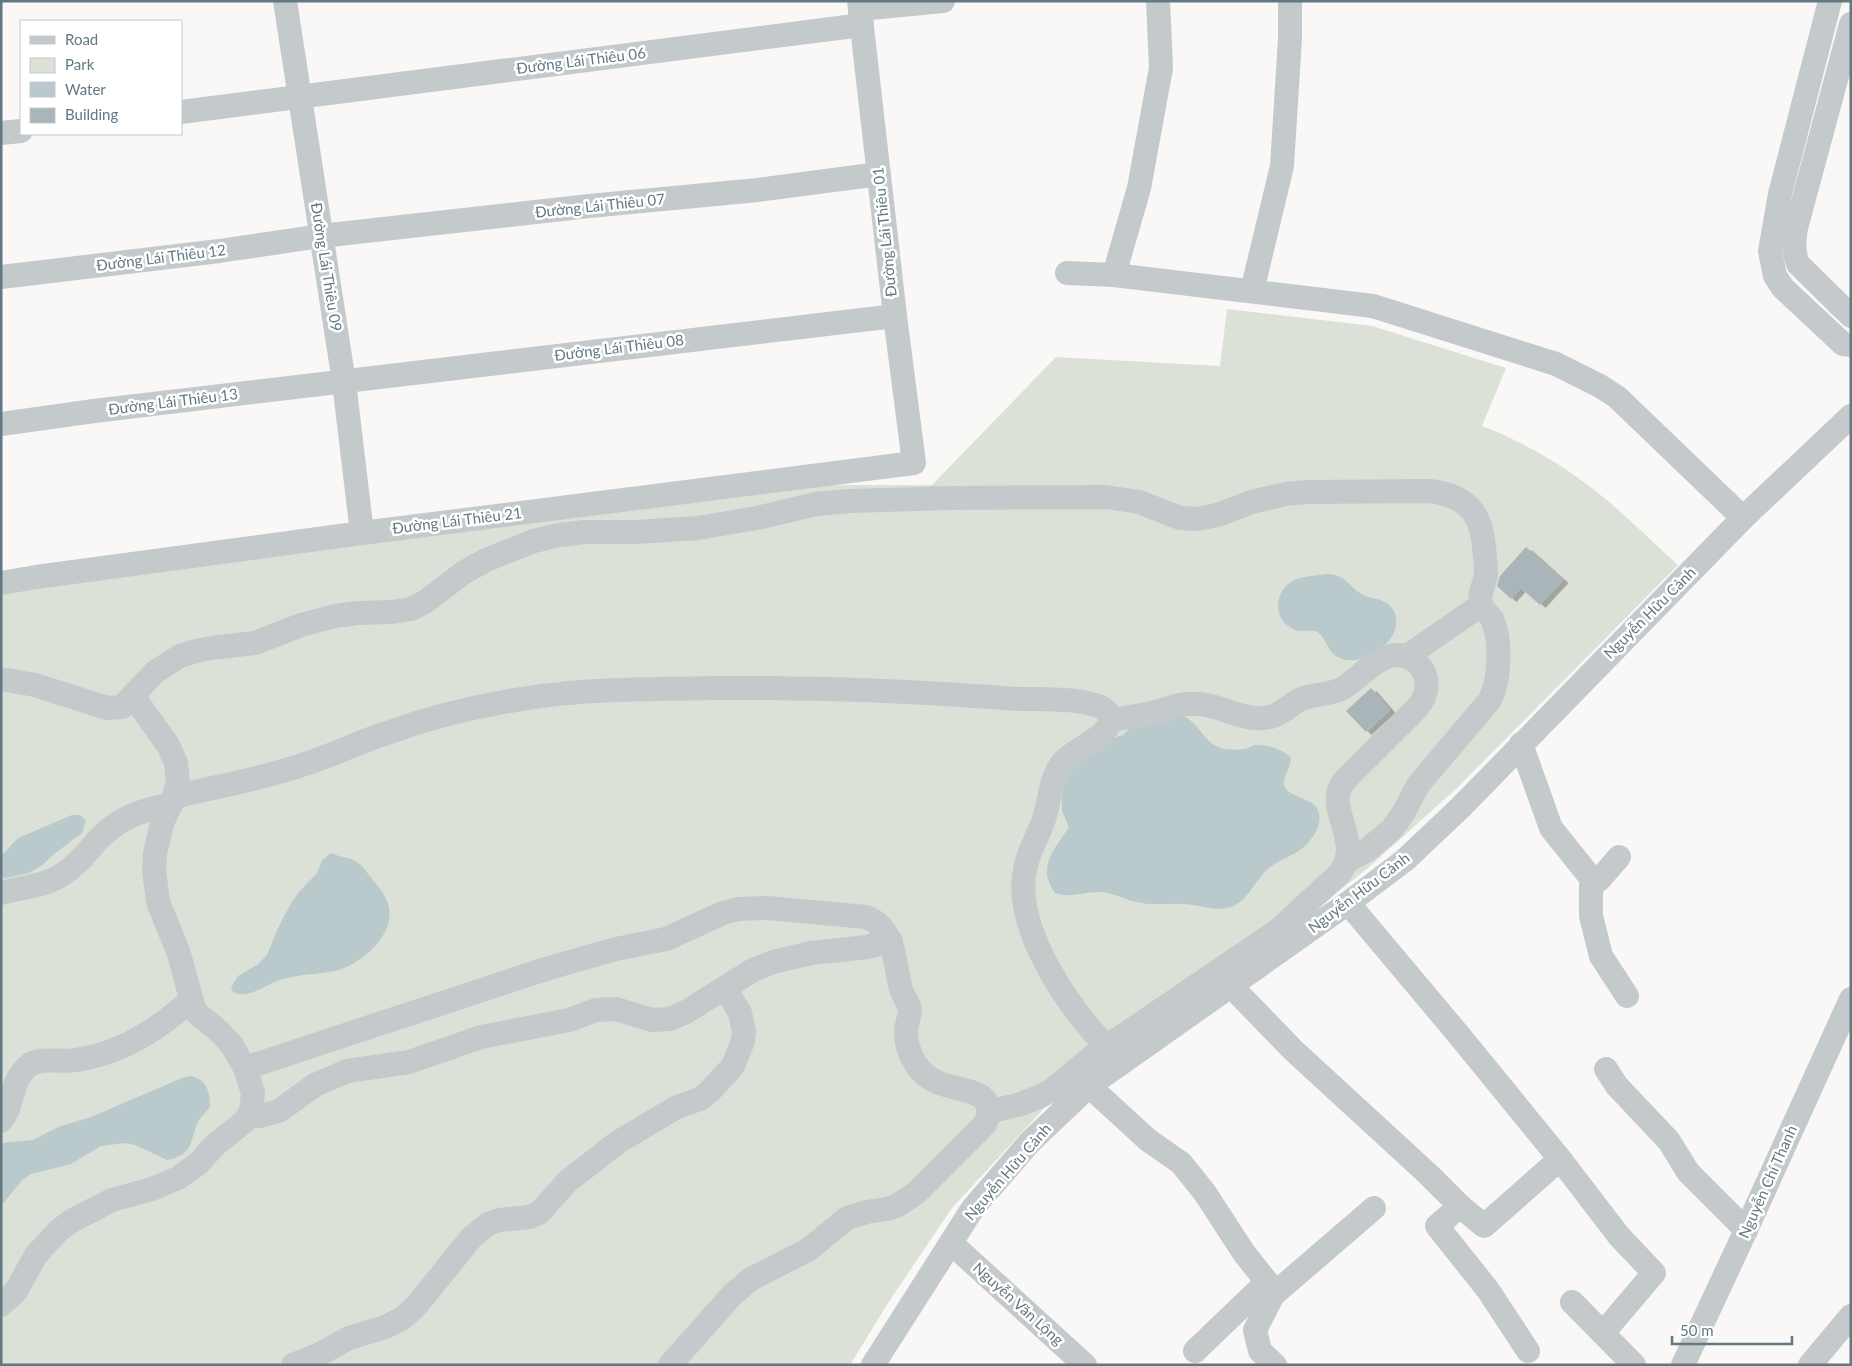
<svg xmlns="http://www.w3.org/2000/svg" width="1852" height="1366" viewBox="0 0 1852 1366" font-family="Lato,sans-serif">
  <defs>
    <filter id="shadow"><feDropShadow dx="5.5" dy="3" stdDeviation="0" flood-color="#0004"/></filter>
  </defs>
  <rect width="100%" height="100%" fill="#f9f8f6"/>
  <path fill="#dbe1d7" d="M1227,309L1372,326L1506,368L1482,426C1521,441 1556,461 1589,486C1621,510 1649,539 1678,565L1457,788L1368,868L1324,903L1062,1089L952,1208L888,1303L850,1365H1V589L814,485H932L1056,357L1220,366Z"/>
  <g fill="#bac9cb">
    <path d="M1325,574C1346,574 1345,583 1360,593C1371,601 1385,596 1393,610C1409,637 1364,669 1340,658C1327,653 1328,639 1316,631C1308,629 1300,633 1293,629C1273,620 1274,593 1291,582C1301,576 1315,576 1325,574Z"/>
    <path d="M1180,715C1200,721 1202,742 1221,748C1228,750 1239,750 1245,749C1249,749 1251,745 1255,745C1268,745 1283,749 1291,758C1291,768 1281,778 1285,787C1291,800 1324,797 1319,822C1318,830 1312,839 1306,845C1295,856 1279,859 1268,869C1255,880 1248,901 1231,907C1213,912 1199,904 1182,904C1167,903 1152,906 1137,902C1125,900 1112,892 1100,892C1085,891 1070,899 1055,893C1036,866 1055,849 1069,827L1062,811L1061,778L1108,740L1123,735L1131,727Z"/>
    <polygon points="72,815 80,815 86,820 82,833 54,854 41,866 29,873 1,879 1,856 18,838"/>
    <path d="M331,853C344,859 349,855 362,866C370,877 382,889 387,901C399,930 367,959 342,969C323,975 301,973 280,980C266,984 249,1000 233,992L231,987L238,976L257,965L267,955L278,928L290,905L299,892L317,873L322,860Z"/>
    <path d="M190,1076C206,1079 210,1091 210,1106C207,1112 201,1116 198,1122C189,1142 194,1155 167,1160L135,1145L125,1143L101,1146L71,1164L31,1174L22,1180L1,1206V1143L33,1140L58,1127L91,1117L182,1078Z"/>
  </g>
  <g fill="#aab5b9" filter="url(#shadow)">
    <polygon points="1526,547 1563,580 1540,605 1521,588 1511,599 1497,586 1500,576"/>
    <polygon points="1371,688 1390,710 1366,732 1346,711"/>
  </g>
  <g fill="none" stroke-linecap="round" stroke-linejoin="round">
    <g stroke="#c4c9cc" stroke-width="24">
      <polyline points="285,1 344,382 362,533"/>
      <polyline points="1830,1 1780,194 1770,251 1775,276 1783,288 1843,344 1851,345"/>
      <polyline points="860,9 943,1"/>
      <path d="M1851,24L1796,228C1794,241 1793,252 1798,264L1851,316"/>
      <polyline points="181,112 862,25"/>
      <polyline points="1,133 21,131"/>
      <polyline points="1067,273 1114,275 1373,306 1556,364 1600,386 1617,397 1743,518"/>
      <polyline points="1114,275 1139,188 1161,68 1158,1"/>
      <polyline points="1,277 219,251 321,236 589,206 758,190 879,174"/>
      <polyline points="1252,291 1282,166 1290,39 1290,1"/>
      <polyline points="1,424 94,411 895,316"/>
      <polyline points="1,583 36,577 362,533 914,463 895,316 859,1"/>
      <polyline points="1406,657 1481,605"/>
      <path d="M1,679L35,685L107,708L122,707L155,672L180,656L196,651L211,648L255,643L301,625L335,616L358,613L392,612L411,609L425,602L463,573L486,560L534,541L559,535L585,532H636L698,528L757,518L816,504L850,501L951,498L1106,497L1139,502L1180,518L1198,519L1217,515L1255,501L1286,494L1307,492L1429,491C1465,495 1481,511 1484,547C1485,556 1486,565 1486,574C1485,584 1478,594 1481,604C1483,610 1489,614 1492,619C1502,640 1500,682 1489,701L1418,785L1404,812L1392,829L1366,851L1347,861"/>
      <polyline points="1521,744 1551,828 1591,878 1599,880 1619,857"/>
      <path d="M174,797C218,786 263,779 305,764C333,755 359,742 387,733C425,719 464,709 504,702C542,695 580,691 618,690C737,686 857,688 975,696C993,697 1011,699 1029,699C1047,699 1065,699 1083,702C1093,704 1108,707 1110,718C1114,734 1073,750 1063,762C1050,778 1050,800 1044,819C1037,839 1026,855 1024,876C1017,933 1069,1008 1107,1047"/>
      <polyline points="1591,878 1591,916 1601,956 1627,996"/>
      <path d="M1,893C21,887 42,887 60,876C75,867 85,855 96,842C115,820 142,809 170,805"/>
      <polyline points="1348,903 1458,1034 1560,1159 1619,1236 1654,1273 1603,1333"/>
      <polyline points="1231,986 1293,1050 1428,1174 1460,1206 1484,1226 1560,1159"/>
      <path d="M245,1068L549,968L616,949L666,939L723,913L738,909L767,908L866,917C896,928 894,963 901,989C903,996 909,1003 910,1010C910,1015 908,1020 907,1025C905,1035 907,1046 911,1055C916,1067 925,1077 937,1082C956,1092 1001,1087 985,1124L915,1194L896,1206L886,1209L866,1212L847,1218L808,1250L751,1279L733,1294L670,1365"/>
      <polyline points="1606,1069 1617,1086 1669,1141 1688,1172 1746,1230"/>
      <polyline points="1089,1086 1148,1140 1181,1163 1205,1193 1244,1253 1267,1282 1273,1295 1255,1330 1260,1351 1275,1365"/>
      <path d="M988,1112L1021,1104L1041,1096L1052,1090L1093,1056L1277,931L1340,873C1365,838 1320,806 1346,779L1417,708C1424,699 1428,691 1426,680C1425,671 1419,664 1412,659C1385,644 1363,676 1343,688C1329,696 1313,693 1299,700C1289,706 1282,714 1270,717C1246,723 1223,706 1200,704C1182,702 1168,709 1152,713C1138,716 1124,718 1111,720"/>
      <polyline points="250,1116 260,1116 279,1111 315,1085 347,1071 409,1062 481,1037 569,1020 596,1010 616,1009 652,1020 670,1019 686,1012 753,970 773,962 811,953 867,947 891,941"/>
      <path d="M1,1121C14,1105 10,1081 28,1066C41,1056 60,1063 76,1060C120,1054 159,1029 191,1000"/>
      <polyline points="1460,1206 1437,1226 1488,1290 1528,1351"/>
      <polyline points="951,1243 1085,1365"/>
      <polyline points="1273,1295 1374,1208"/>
      <polyline points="1572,1302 1634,1365"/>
      <polyline points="1,1305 16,1291 36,1255 58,1231 73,1220 112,1200 152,1189 178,1178 199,1163 214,1146 245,1121 251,1111 253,1093 245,1068 231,1044 220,1032 198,1014 194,1009 179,954 158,902 154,870 155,854 162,823 173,800 178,781 176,763 168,745 133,696"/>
      <polyline points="1195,1351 1267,1282"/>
      <polyline points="293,1365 318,1355 349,1338 385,1327 403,1318 417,1305 471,1238 488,1224 499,1220 529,1217 539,1213 568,1181 618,1142 677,1107 700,1099 709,1092 733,1066 743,1041 744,1032 740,1013 725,988"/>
      <polyline points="873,1365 973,1208 1030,1142 1089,1086 1348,903 1405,860 1461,807 1743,518 1851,416"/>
      <polyline points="1683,1365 1746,1230 1851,999"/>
      <polyline points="1810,1365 1851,1316"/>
    </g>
  </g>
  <g text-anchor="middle" stroke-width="5" stroke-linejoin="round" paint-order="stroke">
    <g font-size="15" fill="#637882" stroke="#fff">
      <text transform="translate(581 61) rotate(-7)" y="5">Đường Lái Thiêu 06</text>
      <text transform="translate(600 206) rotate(-6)" y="5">Đường Lái Thiêu 07</text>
      <text transform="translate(885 232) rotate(-96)" y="5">Đường Lái Thiêu 01</text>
      <text transform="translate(161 258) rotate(-7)" y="5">Đường Lái Thiêu 12</text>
      <text transform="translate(326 267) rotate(81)" y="5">Đường Lái Thiêu 09</text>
      <text transform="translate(619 348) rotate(-7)" y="5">Đường Lái Thiêu 08</text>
      <text transform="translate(173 402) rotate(-7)" y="5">Đường Lái Thiêu 13</text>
      <text transform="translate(457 521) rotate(-7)" y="5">Đường Lái Thiêu 21</text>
      <text transform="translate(1650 613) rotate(-45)" y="5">Nguyễn Hữu Cảnh</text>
      <text transform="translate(1359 893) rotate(-37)" y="5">Nguyễn Hữu Cảnh</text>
      <text transform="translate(1008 1172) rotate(-49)" y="5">Nguyễn Hữu Cảnh</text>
      <text transform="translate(1768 1182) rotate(-66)" y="5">Nguyễn Chí Thanh</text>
      <text transform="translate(1018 1304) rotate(42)" y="5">Nguyễn Văn Lộng</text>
    </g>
  </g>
  <rect width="1852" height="1366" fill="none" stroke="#637882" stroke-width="5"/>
  <rect x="20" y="20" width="162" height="115" fill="#ffffff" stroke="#c1c9cd"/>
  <rect x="30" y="36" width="25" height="8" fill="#c4c9cc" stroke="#c1c9cd"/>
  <text x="65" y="45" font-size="15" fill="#637882">Road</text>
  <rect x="30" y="58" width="25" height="15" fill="#dbe1d7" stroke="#c1c9cd"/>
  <text x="65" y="70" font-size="15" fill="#637882">Park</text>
  <rect x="30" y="82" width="25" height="15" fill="#bac9cb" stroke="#c1c9cd"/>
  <text x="65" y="95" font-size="15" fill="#637882">Water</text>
  <rect x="30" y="108" width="25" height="15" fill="#aab5b9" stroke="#c1c9cd"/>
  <text x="65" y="120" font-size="15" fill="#637882">Building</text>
  <path d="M1672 1336v8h120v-8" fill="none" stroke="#637882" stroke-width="2.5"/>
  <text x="1680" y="1336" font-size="15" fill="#637882" stroke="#ffffff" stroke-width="4" paint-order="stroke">50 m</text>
</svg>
